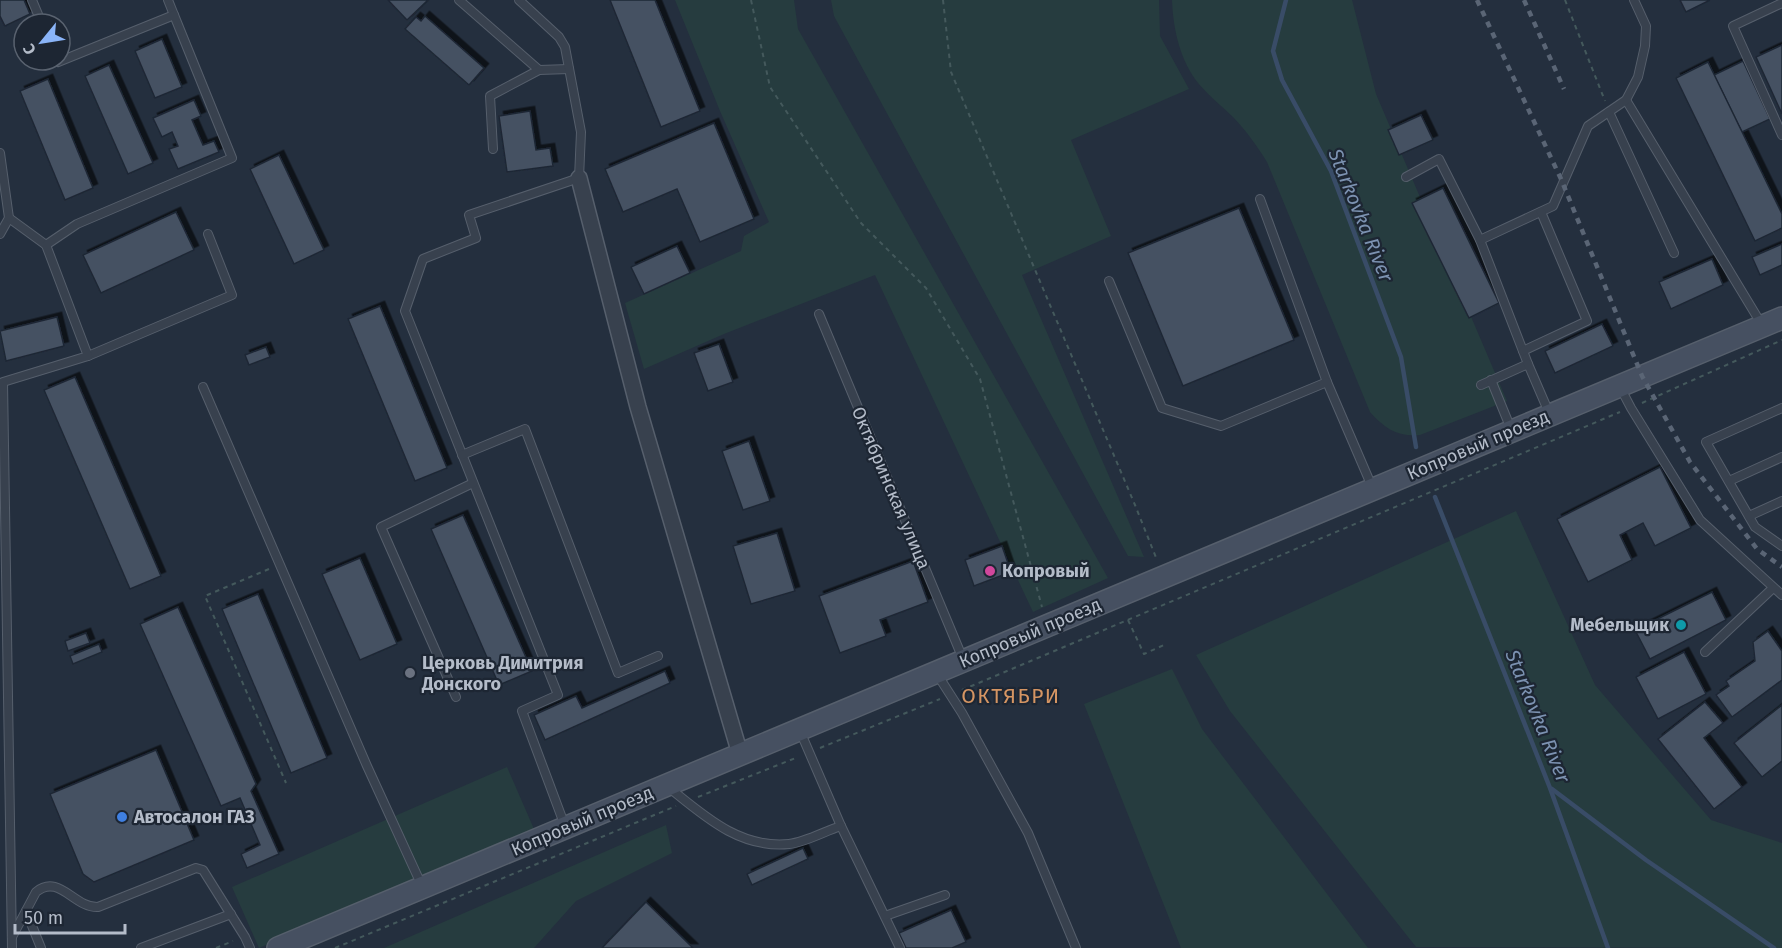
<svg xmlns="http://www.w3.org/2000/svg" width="1782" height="948" viewBox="0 0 1782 948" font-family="'Fira Sans',sans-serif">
  <defs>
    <filter id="shadow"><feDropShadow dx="4.5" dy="-4.5" stdDeviation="0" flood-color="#0009"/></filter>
  </defs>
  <rect width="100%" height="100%" fill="#242f3e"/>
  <g fill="#263c3f">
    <polygon points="675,0 794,0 798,29 1108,578 1033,612 875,275 724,334 644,369 625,303 741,251 744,236 769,222 720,111"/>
    <polygon points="831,0 1159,0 1160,36 1189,89 1071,140 1111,236 1022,275 1144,557 1128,556 834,16"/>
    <path d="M1172,0H1352L1376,94L1507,401L1420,435C1398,437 1385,429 1370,412L1267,162C1257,146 1247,132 1234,118C1221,105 1206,94 1195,79C1179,56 1173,27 1172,0Z"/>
    <polygon points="1516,511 1595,685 1711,820 1782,843 1782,948 1416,947 1230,711 1196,655"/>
    <polygon points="1172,669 1202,729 1368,948 1181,948 1084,704"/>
    <polygon points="507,767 534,829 259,948 232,887"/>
    <polygon points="666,825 672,853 576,901 534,948 384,948"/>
  </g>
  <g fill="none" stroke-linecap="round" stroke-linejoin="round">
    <g stroke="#394c67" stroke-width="4.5">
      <polyline points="1286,0 1273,51 1282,80 1331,171 1401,357 1416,447"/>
      <polyline points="1435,497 1550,788 1608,948"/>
      <polyline points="1552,789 1646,860 1774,948"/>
    </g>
  </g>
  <g fill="#455162" stroke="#1f2835" stroke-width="1.5" filter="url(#shadow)">
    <polygon points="0,0 24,0 30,14 5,26 0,16"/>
    <polygon points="388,0 428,0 407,20"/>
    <polygon points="610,0 655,0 700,111 661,127"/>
    <polygon points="1680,0 1710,0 1686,12"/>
    <polygon points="425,16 484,68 469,85 405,29 416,17 421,21"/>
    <polygon points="162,39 182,87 155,98 135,51"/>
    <polygon points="1782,45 1782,114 1756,57"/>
    <polygon points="1743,61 1770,119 1742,132 1714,75"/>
    <polygon points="1708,62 1782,214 1782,228 1755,241 1676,78"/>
    <polygon points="109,65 153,163 128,174 85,76"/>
    <polygon points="48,79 93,188 65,200 20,91"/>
    <polygon points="194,100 201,116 192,120 203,145 214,141 219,152 178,169 169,149 178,146 172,132 162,137 153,118"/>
    <polygon points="530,111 536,150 550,148 553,166 507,172 499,116"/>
    <polygon points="1421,115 1433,140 1399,155 1388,130"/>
    <polygon points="714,123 754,219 700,242 677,189 623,212 605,169"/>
    <polygon points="279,155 324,250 294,264 250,169"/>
    <polygon points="1443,188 1499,303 1469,318 1412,203"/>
    <polygon points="1239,208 1294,340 1183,386 1128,253"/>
    <polygon points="176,212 194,250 101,293 83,255"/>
    <polygon points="1782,244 1782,265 1760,275 1752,257"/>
    <polygon points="677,246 690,273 644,294 631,267"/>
    <polygon points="1712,259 1723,285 1671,309 1659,282"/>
    <polygon points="380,306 447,468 415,481 348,319"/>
    <polygon points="57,317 64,346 6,361 0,331"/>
    <polygon points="1602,324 1613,346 1555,373 1545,351"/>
    <polygon points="719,344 733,382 708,391 694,353"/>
    <polygon points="266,347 270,357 249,365 245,355"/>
    <polygon points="75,377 161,576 130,589 44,390"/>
    <polygon points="749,441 770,501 743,510 722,451"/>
    <polygon points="1660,467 1691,528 1655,546 1643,523 1620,535 1632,560 1588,582 1557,519"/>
    <polygon points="463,515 532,671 499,685 431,529"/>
    <polygon points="777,533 795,591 751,604 733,546"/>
    <polygon points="1002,546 1011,572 974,586 965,560"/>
    <polygon points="360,558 397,644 360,660 322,574"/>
    <polygon points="913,561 928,602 880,620 886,636 840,653 819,596"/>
    <polygon points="1712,592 1726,620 1650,659 1635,630"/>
    <polygon points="258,594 327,758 291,773 222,609"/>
    <polygon points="178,607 256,784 251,791 279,854 247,868 241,854 260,845 240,798 221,806 140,624"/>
    <polygon points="1768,631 1782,651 1782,680 1732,717 1716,695 1729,686 1726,681 1755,661 1753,642"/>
    <polygon points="86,633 90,643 68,651 65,641"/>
    <polygon points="99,644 102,652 73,664 70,656"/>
    <polygon points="1684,652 1706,694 1658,719 1636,677"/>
    <polygon points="665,671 670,683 545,740 534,715 576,696 582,708"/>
    <polygon points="1705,702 1723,723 1704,738 1742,787 1714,809 1658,739"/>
    <polygon points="1782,705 1782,761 1762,777 1734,743"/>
    <polygon points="156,750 194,840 94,882 83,874 50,794"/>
    <polygon points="803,848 808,859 752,885 747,874"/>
    <polygon points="646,902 693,948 602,948"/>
    <polygon points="951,910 966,942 952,948 906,948 899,933"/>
  </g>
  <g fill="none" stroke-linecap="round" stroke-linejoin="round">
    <g stroke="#565f6c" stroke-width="10">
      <g id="lane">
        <polyline points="32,0 42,24"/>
        <polyline points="168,0 174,15"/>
        <polyline points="459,0 539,70 569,69"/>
        <polyline points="519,0 559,37 565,47 581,132 579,178 469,215 476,238 423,259 405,311 558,695 522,711 565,826"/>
        <polyline points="1782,3 1733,26 1782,135"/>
        <polyline points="1626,100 1762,325"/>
        <polyline points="1609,112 1674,253"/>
        <polyline points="493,149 490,96 539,70"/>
        <polyline points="0,153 9,218 0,234"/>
        <polyline points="1406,177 1439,159 1480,240 1528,364 1481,385"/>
        <polyline points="1260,199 1327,382"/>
        <polyline points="9,218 46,245"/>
        <polyline points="1480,240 1553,206 1588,126 1626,100 1638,77 1645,46 1646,26 1634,0"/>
        <polyline points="1109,281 1162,408 1221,426 1327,382 1373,489"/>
        <polyline points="819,314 963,659"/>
        <polyline points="1523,351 1587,321 1541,212"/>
        <polyline points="88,356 232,295 208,234"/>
        <polyline points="1528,364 1550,415"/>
        <polyline points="1491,380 1511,429"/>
        <polyline points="203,387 367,766 422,886"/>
        <polyline points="1620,387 1631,408 1700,520 1782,595"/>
        <polyline points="1782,408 1706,442 1755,527 1782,546"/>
        <polyline points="462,455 525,429 618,673 658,656"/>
        <polyline points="1729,481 1782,457"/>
        <polyline points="1749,516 1782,501"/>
        <polyline points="1705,652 1773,588"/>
        <polyline points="937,674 962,713 1028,833 1076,948"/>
        <polyline points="456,697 381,527 473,483"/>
        <polyline points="800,731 841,826 900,948"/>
        <path d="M667,786C703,815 739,849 789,844C806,842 825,831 841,826"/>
        <polyline points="26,911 41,948"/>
        <polyline points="885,916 945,895"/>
        <path d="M12,937L36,892C59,873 74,908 98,907L196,868L203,870L245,937L250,948"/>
        <polyline points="12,948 3,382 88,356 46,245 77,224 232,158 174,15 58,62 57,60"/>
        <polyline points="141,948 231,914"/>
      </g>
    </g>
    <g stroke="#565f6c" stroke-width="18">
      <polyline id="street" points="579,178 638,407 740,754"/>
    </g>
    <g stroke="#565f6c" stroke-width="24">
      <polyline id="secondary" points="278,948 1782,318"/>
    </g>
    <g stroke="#44595c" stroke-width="2" stroke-dasharray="4.5 4.5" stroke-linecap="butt">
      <polyline points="751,0 770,87 861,223 926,288 980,379 1042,607"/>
      <polyline points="943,0 951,72 1135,505 1157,560"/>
      <polyline points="1565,0 1605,101"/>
      <polyline points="1642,403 1782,340"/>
      <polyline points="269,569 205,596 286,783"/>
      <polyline points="1128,620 1144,654 1164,645"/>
      <polyline points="962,690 1620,412"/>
      <polyline points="820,748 940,699"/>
      <polyline points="698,797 798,757"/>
      <polyline points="216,948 233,941"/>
      <polyline points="335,948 676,806"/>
    </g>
    <use href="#lane" stroke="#38414e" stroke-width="8"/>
    <use href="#street" stroke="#38414e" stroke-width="15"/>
    <use href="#secondary" stroke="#465061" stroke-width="21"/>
    <g stroke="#5a6575" stroke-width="4.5" stroke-dasharray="6 6" stroke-linecap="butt">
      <polyline points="1477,0 1561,179 1642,376 1690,462 1757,549 1782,567"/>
      <polyline points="1524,0 1564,89"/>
    </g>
  </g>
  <circle fill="#d1479c" stroke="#1d2633" stroke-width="2" cx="990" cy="571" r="6"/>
  <circle fill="#0f9aa8" stroke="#1d2633" stroke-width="2" cx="1681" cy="625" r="6"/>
  <circle fill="#6b7280" stroke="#1d2633" stroke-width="2" cx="410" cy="673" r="6"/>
  <circle fill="#3f7fe0" stroke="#1d2633" stroke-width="2" cx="122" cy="817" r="6"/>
  <g text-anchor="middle" stroke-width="4.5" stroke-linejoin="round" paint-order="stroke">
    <g font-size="18" fill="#b4bcc9" stroke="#1d2633">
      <text transform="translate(1478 445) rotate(-23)" y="6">Копровый проезд</text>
      <text transform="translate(891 488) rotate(67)" y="6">Октябринская улица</text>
      <text transform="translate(1030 633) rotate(-23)" y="6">Копровый проезд</text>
      <text transform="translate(582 821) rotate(-23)" y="6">Копровый проезд</text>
    </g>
    <g font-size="18" font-weight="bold" fill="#b4bcc9" stroke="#1d2633" text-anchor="start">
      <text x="1002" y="577">Копровый</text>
      <text x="1669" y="631" text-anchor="end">Мебельщик</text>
      <text x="422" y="669">Церковь Димитрия<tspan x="422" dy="21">Донского</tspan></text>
      <text x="134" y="823">Автосалон ГАЗ</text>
    </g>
    <g font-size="20" font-style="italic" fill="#7c92b1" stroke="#1d2633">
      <text transform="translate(1361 215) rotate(68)" y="7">Starkovka River</text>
      <text transform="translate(1538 716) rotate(68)" y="7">Starkovka River</text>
    </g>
    <g font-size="21" letter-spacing="1.5" fill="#d59563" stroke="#1d2633">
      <text x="1011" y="703">ОКТЯБРИ</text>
    </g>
  </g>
  <g transform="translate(42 42) rotate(240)"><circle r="28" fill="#1d2633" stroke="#59626f" stroke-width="1.5"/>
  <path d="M0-4.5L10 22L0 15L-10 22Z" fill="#8ab4f8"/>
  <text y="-9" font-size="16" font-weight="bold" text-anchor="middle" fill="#b4bcc9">С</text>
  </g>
  <path d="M15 924v9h110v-9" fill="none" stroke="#b4bcc9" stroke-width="3"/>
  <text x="24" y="924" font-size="18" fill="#b4bcc9" stroke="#1d2633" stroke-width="4.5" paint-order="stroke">50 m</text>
</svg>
